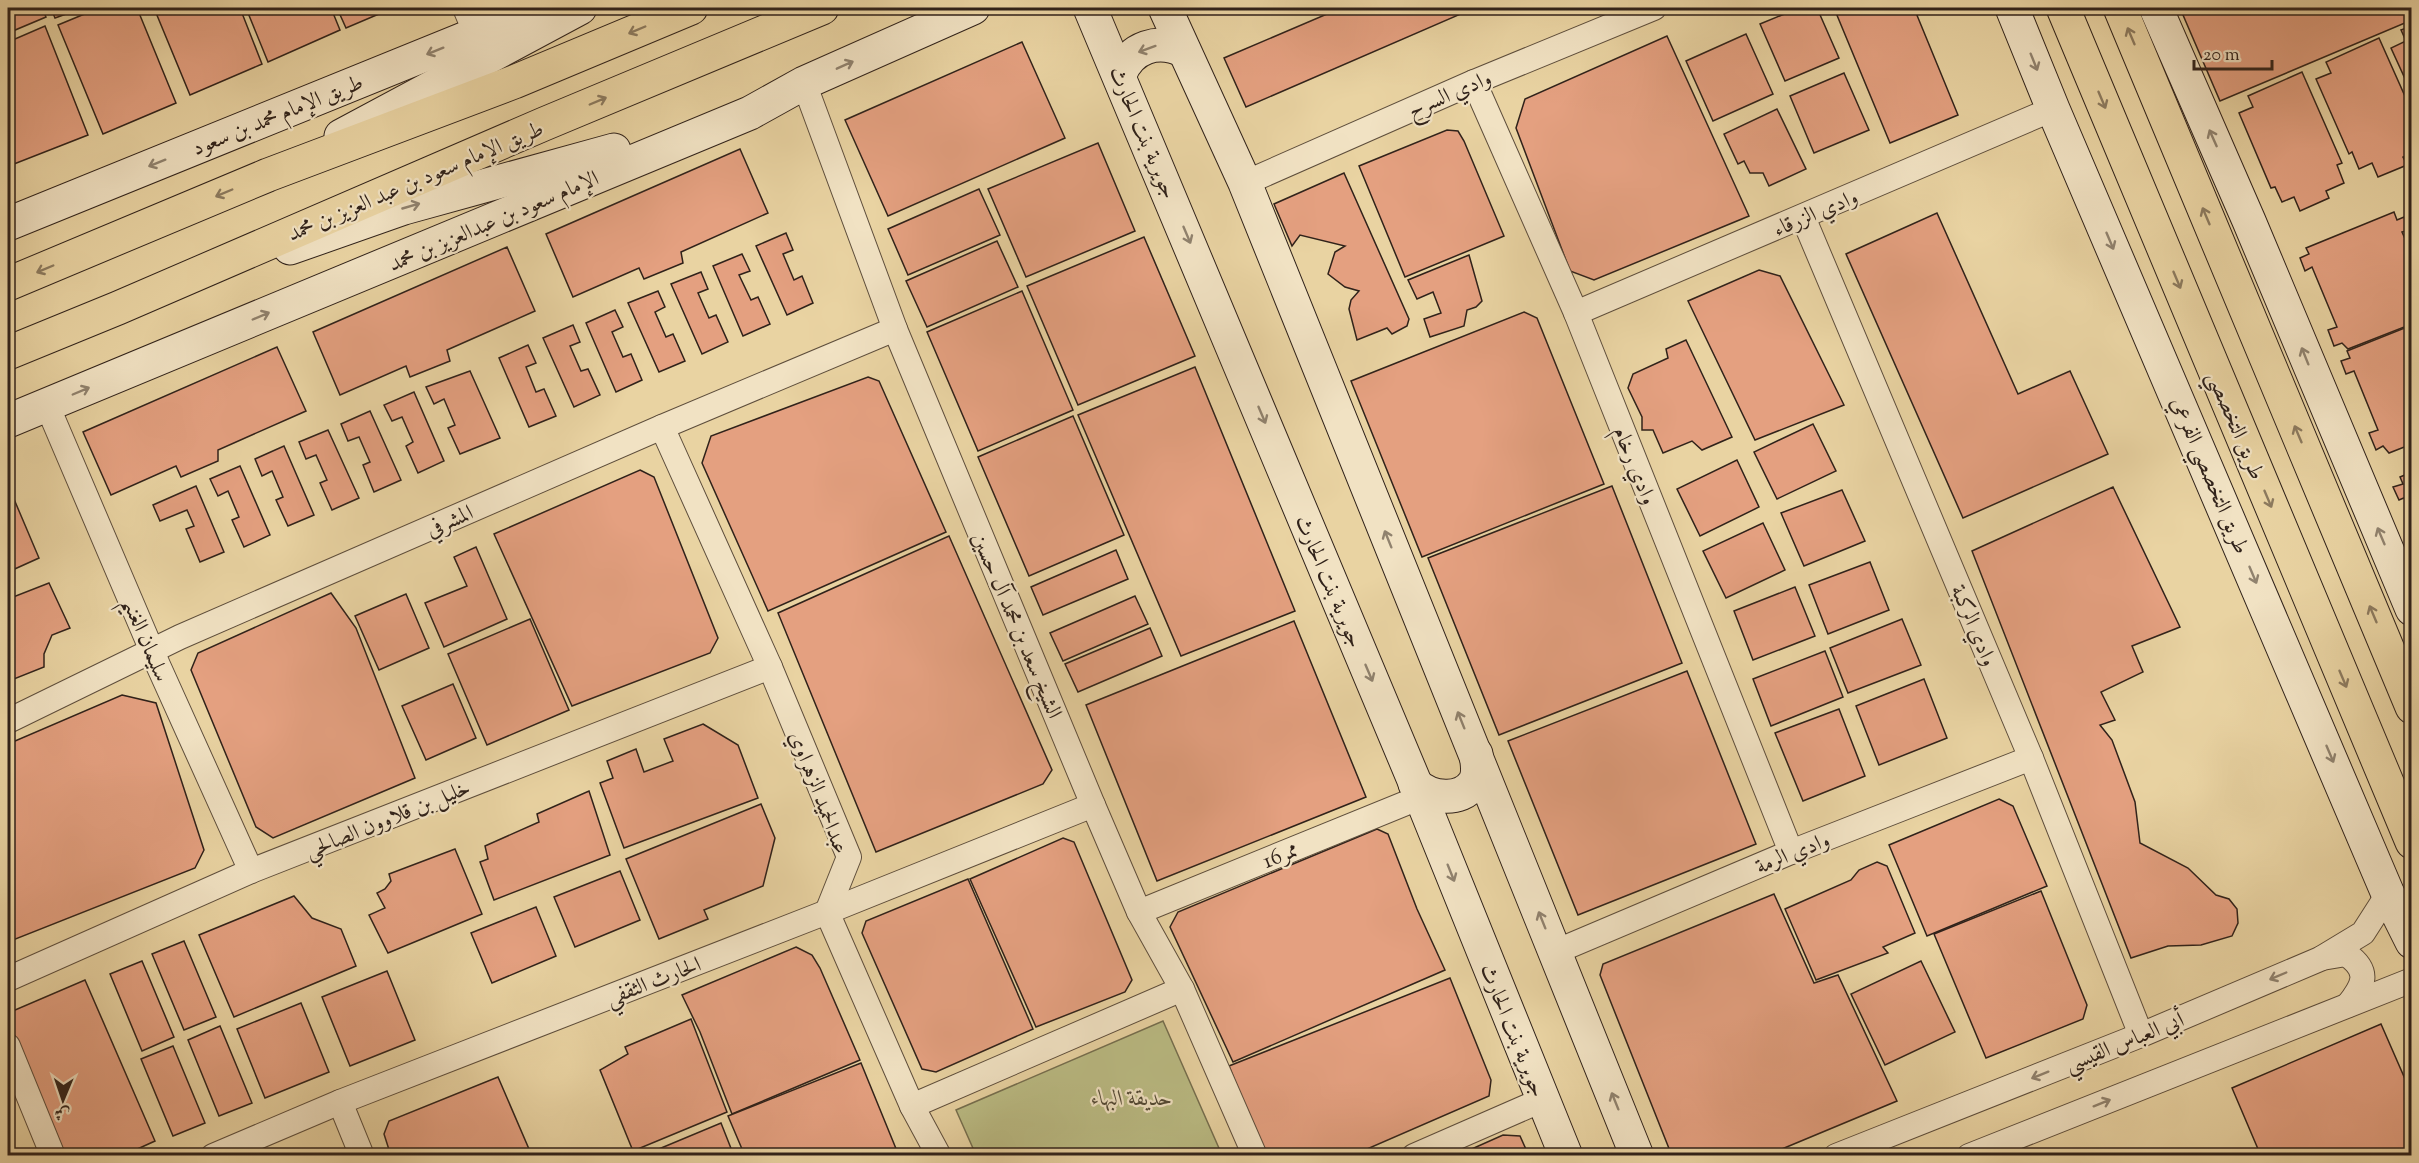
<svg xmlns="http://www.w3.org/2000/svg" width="2419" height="1163" viewBox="0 0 2419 1163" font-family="'Sorts Mill Goudy',Amiri,serif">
  <rect width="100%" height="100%" fill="#e9d3a2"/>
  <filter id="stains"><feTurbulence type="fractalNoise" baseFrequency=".00333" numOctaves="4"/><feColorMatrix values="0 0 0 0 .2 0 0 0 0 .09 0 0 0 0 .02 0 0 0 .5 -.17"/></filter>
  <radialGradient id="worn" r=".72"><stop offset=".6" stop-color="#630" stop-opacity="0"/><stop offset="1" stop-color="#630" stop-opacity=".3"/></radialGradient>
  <polygon fill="#babb83" stroke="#756e4e" stroke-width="1.5" points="1163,1021 1222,1155 976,1155 956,1110"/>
  <g fill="#e4a080" stroke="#30221a" stroke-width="1.5">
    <polygon points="8,8 42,8 46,17 8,33"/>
    <polygon points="51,8 83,8 55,18"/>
    <polygon points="99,8 137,8 176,103 103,134 58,25"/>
    <polygon points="154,8 240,8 262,64 190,95"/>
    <polygon points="246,8 331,8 340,30 268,62"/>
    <polygon points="337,8 393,8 346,28"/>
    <polygon points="1341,8 1469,8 1470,10 1246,107 1224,58"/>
    <polygon points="1799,8 1817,8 1839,58 1785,81 1760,24"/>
    <polygon points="1834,8 1914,8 1958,115 1890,143"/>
    <polygon points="2180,8 2412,8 2412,20 2220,101"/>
    <polygon points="45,26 88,135 14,164 8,147 8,42"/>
    <polygon points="2412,26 2412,94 2391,48 2406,41 2401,30"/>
    <polygon points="1746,34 1773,94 1713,121 1686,61"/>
    <polygon points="1667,36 1749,216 1594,280 1570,271 1516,128 1525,99"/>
    <polygon points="2379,38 2412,112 2412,153 2403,157 2407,165 2378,177 2372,163 2359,169 2352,152 2349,154 2316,79 2331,73 2326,62"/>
    <polygon points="1022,42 1065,138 888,216 845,120"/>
    <polygon points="2302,72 2342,163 2337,165 2344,183 2326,191 2329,198 2300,211 2294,197 2282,202 2275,187 2271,188 2239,113 2253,107 2248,96"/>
    <polygon points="1844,73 1869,130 1814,153 1790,96"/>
    <polygon points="1777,109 1806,169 1769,186 1763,173 1750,173 1744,161 1738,164 1724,134"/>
    <polygon points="1447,130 1458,131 1464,141 1504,236 1405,277 1359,166"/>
    <polygon points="1098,143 1135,231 1026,277 988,189"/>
    <polygon points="740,149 768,213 681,252 683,263 644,279 639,268 573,297 546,234"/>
    <polygon points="1344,173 1409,319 1407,326 1392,334 1387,328 1357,340 1349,309 1351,300 1359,291 1345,287 1328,274 1335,252 1345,246 1300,235 1292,246 1274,204"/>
    <polygon points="979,189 1000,235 908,275 888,229"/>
    <polygon points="2394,212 2397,220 2404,217 2410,230 2402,232 2412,254 2412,324 2348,349 2342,343 2334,346 2328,330 2337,327 2312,267 2305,271 2300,258 2309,254 2306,248"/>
    <polygon points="1937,213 2018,394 2070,371 2108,454 1963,518 1846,254"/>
    <polygon points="786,233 793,250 783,254 794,280 802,276 813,303 787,315 756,246"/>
    <polygon points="1144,237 1195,356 1078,405 1027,286"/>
    <polygon points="997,241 1018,287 927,327 906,281"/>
    <polygon points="507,247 535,311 447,350 450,361 410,377 406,366 340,395 313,332"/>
    <polygon points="742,254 750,271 739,275 751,300 758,297 770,324 743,336 713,266"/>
    <polygon points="1469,255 1482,301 1476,307 1467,310 1464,326 1430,337 1424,319 1441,313 1433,292 1417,299 1408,280"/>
    <polygon points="1759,270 1780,276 1844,405 1755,440 1688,301"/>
    <polygon points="701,272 708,289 698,293 709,318 716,315 728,342 702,354 671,284"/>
    <polygon points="658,291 665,307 655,312 666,337 673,334 685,361 659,372 628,303"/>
    <polygon points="1022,291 1073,410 978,451 927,332"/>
    <polygon points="615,310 623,327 612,332 623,357 631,354 642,380 616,392 586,323"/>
    <polygon points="1524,312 1537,318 1604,484 1422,557 1351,381"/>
    <polygon points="573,325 580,342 570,346 581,371 588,369 600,395 574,407 543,338"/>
    <polygon points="2412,325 2412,444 2389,453 2383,446 2376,450 2369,433 2378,430 2354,371 2346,374 2341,361 2350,358 2347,351"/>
    <polygon points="1686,340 1732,437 1702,450 1692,441 1663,453 1653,430 1642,430 1642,417 1628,388 1633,374 1668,358 1666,349"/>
    <polygon points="528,345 536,363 526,367 536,392 544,389 556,416 529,427 499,358"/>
    <polygon points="277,347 306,411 218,450 218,461 181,477 176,466 111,495 83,432"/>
    <polygon points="1195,367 1295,611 1181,656 1078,415"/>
    <polygon points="470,371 500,438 460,454 448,428 455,425 444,399 434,404 426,387"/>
    <polygon points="868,377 879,381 946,532 768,611 702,463 711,436"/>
    <polygon points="414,392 444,461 418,473 406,446 413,442 402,417 392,421 384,405"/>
    <polygon points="370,411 401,480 374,492 363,465 370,462 359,437 348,441 341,424"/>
    <polygon points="1073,416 1124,535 1029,576 978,457"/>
    <polygon points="1813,424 1836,471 1777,499 1754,452"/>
    <polygon points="328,430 359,498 332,510 320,483 327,480 316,455 306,459 299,442"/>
    <polygon points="284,446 314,515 288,526 276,500 283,497 272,471 262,476 255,459"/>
    <polygon points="1737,460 1759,507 1700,536 1677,489"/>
    <polygon points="240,466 270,535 244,547 232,520 239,517 228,491 218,496 210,479"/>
    <polygon points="640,470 654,477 718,638 710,653 572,706 494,534"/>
    <polygon points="2412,472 2412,510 2406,497 2399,500 2393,487 2403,484 2400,477"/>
    <polygon points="8,485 39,558 8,572"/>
    <polygon points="196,486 224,552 200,562 186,529 194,526 187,510 160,521 153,505"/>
    <polygon points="1612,486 1682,663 1499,735 1428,558"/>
    <polygon points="2113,487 2180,627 2132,646 2143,672 2101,692 2115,720 2100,725 2112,740 2135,802 2140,843 2188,868 2216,895 2229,899 2237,909 2238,923 2232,936 2201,945 2168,946 2131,958 1972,551"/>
    <polygon points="1842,490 1865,541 1804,566 1781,513"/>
    <polygon points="1763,523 1785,570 1726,598 1703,551"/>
    <polygon points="949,536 1052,770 1043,784 876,852 778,613"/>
    <polygon points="476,547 507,619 444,647 425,603 467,586 454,557"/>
    <polygon points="1116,550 1128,579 1043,615 1031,587"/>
    <polygon points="1870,562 1889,610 1828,634 1809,585"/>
    <polygon points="49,583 70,628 52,635 44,654 44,667 9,681 8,599"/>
    <polygon points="1795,587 1815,636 1753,660 1734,611"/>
    <polygon points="331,593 356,628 415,778 273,838 256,827 191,670 198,653"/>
    <polygon points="406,594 429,648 379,670 355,616"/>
    <polygon points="1135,596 1148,624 1063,661 1050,633"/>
    <polygon points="530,619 569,710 487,745 448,654"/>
    <polygon points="1902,619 1921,665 1848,693 1830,648"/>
    <polygon points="1294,621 1366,797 1157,881 1086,705"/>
    <polygon points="1150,628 1162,656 1078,692 1065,664"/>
    <polygon points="1825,651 1843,697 1771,726 1753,679"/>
    <polygon points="1687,671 1756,844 1578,915 1508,741"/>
    <polygon points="1924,679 1947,738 1879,765 1856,706"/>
    <polygon points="453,684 476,738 426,760 402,706"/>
    <polygon points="122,695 156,703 204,850 195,868 8,942 8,744"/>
    <polygon points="1839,709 1865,776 1803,801 1775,733"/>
    <polygon points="703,724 738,745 758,798 624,848 600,783 613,778 607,761 636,749 644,772 673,761 664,739"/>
    <polygon points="589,791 610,855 494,900 480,862 488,859 485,846 539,822 537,814"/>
    <polygon points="1999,799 2013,806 2047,886 1927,936 1889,845"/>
    <polygon points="761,804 775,838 763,886 704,910 708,919 659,939 626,859"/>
    <polygon points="1377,829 1388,834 1417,909 1445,970 1233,1062 1170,927 1178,912"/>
    <polygon points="1063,838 1074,842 1132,980 1125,992 1036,1027 970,879"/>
    <polygon points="455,849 482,914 388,953 369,915 385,908 377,893 385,889 391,881 389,874"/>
    <polygon points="1877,862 1887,866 1915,933 1883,947 1888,953 1816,980 1785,909 1851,880 1859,870"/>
    <polygon points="620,871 640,920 575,947 554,897"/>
    <polygon points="968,879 1033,1029 936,1072 922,1069 862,933 866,921"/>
    <polygon points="2041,891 2087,1005 2083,1019 1986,1058 1934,934"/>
    <polygon points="1774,894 1814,983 1838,975 1897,1101 1765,1156 1672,1156 1600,975 1603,964"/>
    <polygon points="294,896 312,918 341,929 356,966 234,1017 199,935"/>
    <polygon points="536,907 556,956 492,983 471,933"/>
    <polygon points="184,941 216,1017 184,1030 152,954"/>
    <polygon points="796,947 812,955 820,968 860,1060 732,1114 700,1032 682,995"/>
    <polygon points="142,961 174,1037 142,1051 110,974"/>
    <polygon points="1921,961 1955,1032 1885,1065 1851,994"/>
    <polygon points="387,971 415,1040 350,1066 322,997"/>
    <polygon points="1450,978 1491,1080 1489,1096 1351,1156 1265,1156 1229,1066"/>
    <polygon points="85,980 155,1141 122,1156 66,1156 8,1020 8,1013"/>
    <polygon points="301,1003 329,1072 265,1098 237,1029"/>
    <polygon points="691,1019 727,1112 633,1151 600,1070 628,1054 625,1047"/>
    <polygon points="2381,1024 2412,1095 2412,1156 2261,1156 2232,1088"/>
    <polygon points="220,1026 252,1103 219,1116 188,1040"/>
    <polygon points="173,1046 205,1123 173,1136 141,1059"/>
    <polygon points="861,1063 899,1156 745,1156 728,1116"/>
    <polygon points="498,1077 532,1156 391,1156 384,1134 389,1121"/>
    <polygon points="721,1123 734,1156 642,1156"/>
    <polygon points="1503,1135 1520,1136 1529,1156 1456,1156"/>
  </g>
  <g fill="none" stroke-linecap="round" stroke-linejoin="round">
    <g stroke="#5e4e3c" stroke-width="26">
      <g id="street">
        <polyline points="465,8 476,34"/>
        <polyline points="1474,82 1576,313 1791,852"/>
        <polyline points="804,83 895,329 1093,805 1139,912 1182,989 1255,1156"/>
        <polyline points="1245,183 1474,82 1654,8"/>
        <polyline points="1803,217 2031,758 2141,1035"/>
        <polyline points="1576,313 2053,109"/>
        <polyline points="47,405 158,665 251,871"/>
        <polyline points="662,427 770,667 849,857 827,912 912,1106 939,1156"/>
        <polyline points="8,721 180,637 662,427 895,329"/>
        <polyline points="1139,912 1421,797"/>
        <polyline points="1555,952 1791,852 2031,758"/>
        <path d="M2322,958L2346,954C2371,971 2364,985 2348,1005"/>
        <polyline points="8,979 251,871 770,667"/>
        <polyline points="8,1046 53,1156"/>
        <polyline points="340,1102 362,1156"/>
        <polyline points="912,1106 1182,989"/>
        <polyline points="213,1156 340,1102 827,912 1093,805"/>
        <polyline points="1414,1156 1542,1100"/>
        <polyline points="1836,1156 2141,1035 2320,959 2363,933 2388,894"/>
        <polyline points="1969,1156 2412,980"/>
      </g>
    </g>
    <g stroke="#30221a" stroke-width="35">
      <g id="secondary">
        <polyline points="1090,8 1421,797 1566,1156"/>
        <polyline points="1165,8 1245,183 1637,1156"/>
        <polyline points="2012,8 2053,109 2388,894 2412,942"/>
        <polyline points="2156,8 2249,221 2412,609"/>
        <path d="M1120,74C1131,47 1158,38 1184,51"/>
        <polyline points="341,136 580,8"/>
        <polyline points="8,224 476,34 548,8"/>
        <polyline points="290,248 404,208 614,150"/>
        <polyline points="8,421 750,113 804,83 973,8"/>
        <path d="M1415,784C1430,798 1460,803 1474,783C1480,774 1477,763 1476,754"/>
      </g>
    </g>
    <g stroke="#30221a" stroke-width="35">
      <g id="primary">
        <polyline points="2063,8 2412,842"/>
        <polyline points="2120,8 2412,707"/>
        <polyline points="8,284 268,175 514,82 691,8"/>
        <polyline points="8,353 118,308 544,124 822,8"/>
      </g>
    </g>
    <use href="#street" stroke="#f1e2c3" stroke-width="24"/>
    <use href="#secondary" stroke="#f1e2c3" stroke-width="33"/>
    <use href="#primary" stroke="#e9d3a2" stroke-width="33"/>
  </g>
  <defs><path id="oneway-shaft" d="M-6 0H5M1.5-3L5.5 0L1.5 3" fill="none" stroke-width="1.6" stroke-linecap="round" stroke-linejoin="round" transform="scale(1.5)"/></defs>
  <g stroke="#8c7a5e">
    <use href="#oneway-shaft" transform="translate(637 30) rotate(157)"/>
    <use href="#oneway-shaft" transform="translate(2131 36) rotate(-113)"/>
    <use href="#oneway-shaft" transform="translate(2102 100) rotate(67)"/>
    <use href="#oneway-shaft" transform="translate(598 101) rotate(-23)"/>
    <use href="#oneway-shaft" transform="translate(224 193) rotate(157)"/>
    <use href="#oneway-shaft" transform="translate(2206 216) rotate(-113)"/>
    <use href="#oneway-shaft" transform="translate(45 269) rotate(157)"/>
    <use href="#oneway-shaft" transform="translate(2177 280) rotate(67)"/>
    <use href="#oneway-shaft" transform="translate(2298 434) rotate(-113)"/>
    <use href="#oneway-shaft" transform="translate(2268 499) rotate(67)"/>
    <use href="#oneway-shaft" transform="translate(2373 614) rotate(-113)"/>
    <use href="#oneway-shaft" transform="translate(2343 679) rotate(67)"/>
  </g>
  <g stroke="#90826e">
    <use href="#oneway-shaft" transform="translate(1147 49) rotate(160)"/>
    <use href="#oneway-shaft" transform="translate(435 51) rotate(158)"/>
    <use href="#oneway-shaft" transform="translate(2034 62) rotate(68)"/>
    <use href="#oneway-shaft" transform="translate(845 65) rotate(-24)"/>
    <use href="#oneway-shaft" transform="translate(2213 138) rotate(-114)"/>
    <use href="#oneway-shaft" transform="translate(157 163) rotate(158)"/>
    <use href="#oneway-shaft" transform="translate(411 206) rotate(-16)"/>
    <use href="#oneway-shaft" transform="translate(1187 235) rotate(67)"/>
    <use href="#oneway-shaft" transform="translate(2110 241) rotate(67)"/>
    <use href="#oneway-shaft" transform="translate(261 316) rotate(-23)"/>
    <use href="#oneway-shaft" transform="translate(2305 356) rotate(-112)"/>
    <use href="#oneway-shaft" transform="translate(81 391) rotate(-23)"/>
    <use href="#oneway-shaft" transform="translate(1262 415) rotate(67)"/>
    <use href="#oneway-shaft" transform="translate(2381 536) rotate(-113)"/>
    <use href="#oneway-shaft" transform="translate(1388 539) rotate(-112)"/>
    <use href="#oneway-shaft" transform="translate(2253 575) rotate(67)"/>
    <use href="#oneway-shaft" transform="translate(1369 673) rotate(67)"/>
    <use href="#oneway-shaft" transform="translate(1461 720) rotate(-112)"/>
    <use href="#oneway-shaft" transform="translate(2330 754) rotate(67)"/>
    <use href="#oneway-shaft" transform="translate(1451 873) rotate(68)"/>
    <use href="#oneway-shaft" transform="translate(1542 920) rotate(-112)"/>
    <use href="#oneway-shaft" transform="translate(2278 976) rotate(157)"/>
    <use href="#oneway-shaft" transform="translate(2040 1075) rotate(158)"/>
    <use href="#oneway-shaft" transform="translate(1615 1101) rotate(-112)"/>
    <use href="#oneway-shaft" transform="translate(2102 1103) rotate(-22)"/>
  </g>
  <g text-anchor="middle" stroke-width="4.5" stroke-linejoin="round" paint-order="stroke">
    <g font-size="22" fill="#30221a" stroke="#f1e2c3">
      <text transform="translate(1449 93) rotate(-23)" y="8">وادي السرح</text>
      <text transform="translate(277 114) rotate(-22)" y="8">طريق الإمام محمد بن سعود</text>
      <text transform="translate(1144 132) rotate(67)" y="8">جويرية بنت الحارث</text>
      <text transform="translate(415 180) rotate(-23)" y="8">طريق الإمام سعود بن عبد العزيز بن محمد</text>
      <text transform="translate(1815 212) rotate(-23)" y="8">وادي الزرقاء</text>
      <text transform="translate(493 220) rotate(-23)" y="8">الإمام سعود بن عبدالعزيز بن محمد</text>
      <text transform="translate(2237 425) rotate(67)" y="8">طريق التخصصي</text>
      <text transform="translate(1636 465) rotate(68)" y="8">وادي رخام</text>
      <text transform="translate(2211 475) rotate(67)" y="8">طريق التخصصي الفرعي</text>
      <text transform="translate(449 520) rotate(-24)" y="8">المشرفي</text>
      <text transform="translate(1330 581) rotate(67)" y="8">جويرية بنت الحارث</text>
      <text transform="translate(1018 625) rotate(67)" y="8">الشيخ سعد بن محمد آل حسين</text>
      <text transform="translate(1975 625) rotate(67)" y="8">وادي الركبة</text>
      <text transform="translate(147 639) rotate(67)" y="8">سليمان الغنيم</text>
      <text transform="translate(820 792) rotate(69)" y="8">عبدالحميد الزهراوي</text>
      <text transform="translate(387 818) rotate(-22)" y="8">خليل بن قلاوون الصالحي</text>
      <text transform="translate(1792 852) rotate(-22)" y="8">وادي الرمة</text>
      <text transform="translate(1280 854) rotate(-22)" y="8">ممر16</text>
      <text transform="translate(653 980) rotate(-21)" y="8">الحارث الثقفي</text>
      <text transform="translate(1514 1030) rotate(68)" y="8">جويرية بنت الحارث</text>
      <text transform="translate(2124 1041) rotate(-22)" y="8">أبي العباس القيسي</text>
    </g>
    <g font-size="22" font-style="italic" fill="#524834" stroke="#f1e2c3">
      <text x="1132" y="1105">حديقة البهاء</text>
    </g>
  </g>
  <rect width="2419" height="1163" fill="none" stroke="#e9d3a2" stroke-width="30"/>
  <rect x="9" y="9" width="2401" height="1145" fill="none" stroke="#30221a" stroke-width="3"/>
  <rect x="15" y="15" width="2389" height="1133" fill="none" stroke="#30221a" stroke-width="1.5"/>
  <g transform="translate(63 1100) rotate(182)" stroke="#f1e2c3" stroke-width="4.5" paint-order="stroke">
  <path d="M0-4.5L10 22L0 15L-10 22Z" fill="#30221a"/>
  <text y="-9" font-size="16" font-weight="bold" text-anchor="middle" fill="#30221a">ش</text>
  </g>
  <path d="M2194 60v9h78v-9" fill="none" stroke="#30221a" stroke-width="3"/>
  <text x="2203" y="60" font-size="18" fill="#30221a" stroke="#f1e2c3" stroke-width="4.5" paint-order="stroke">20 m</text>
  <rect width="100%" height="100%" filter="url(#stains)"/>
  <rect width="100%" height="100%" fill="url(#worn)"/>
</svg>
